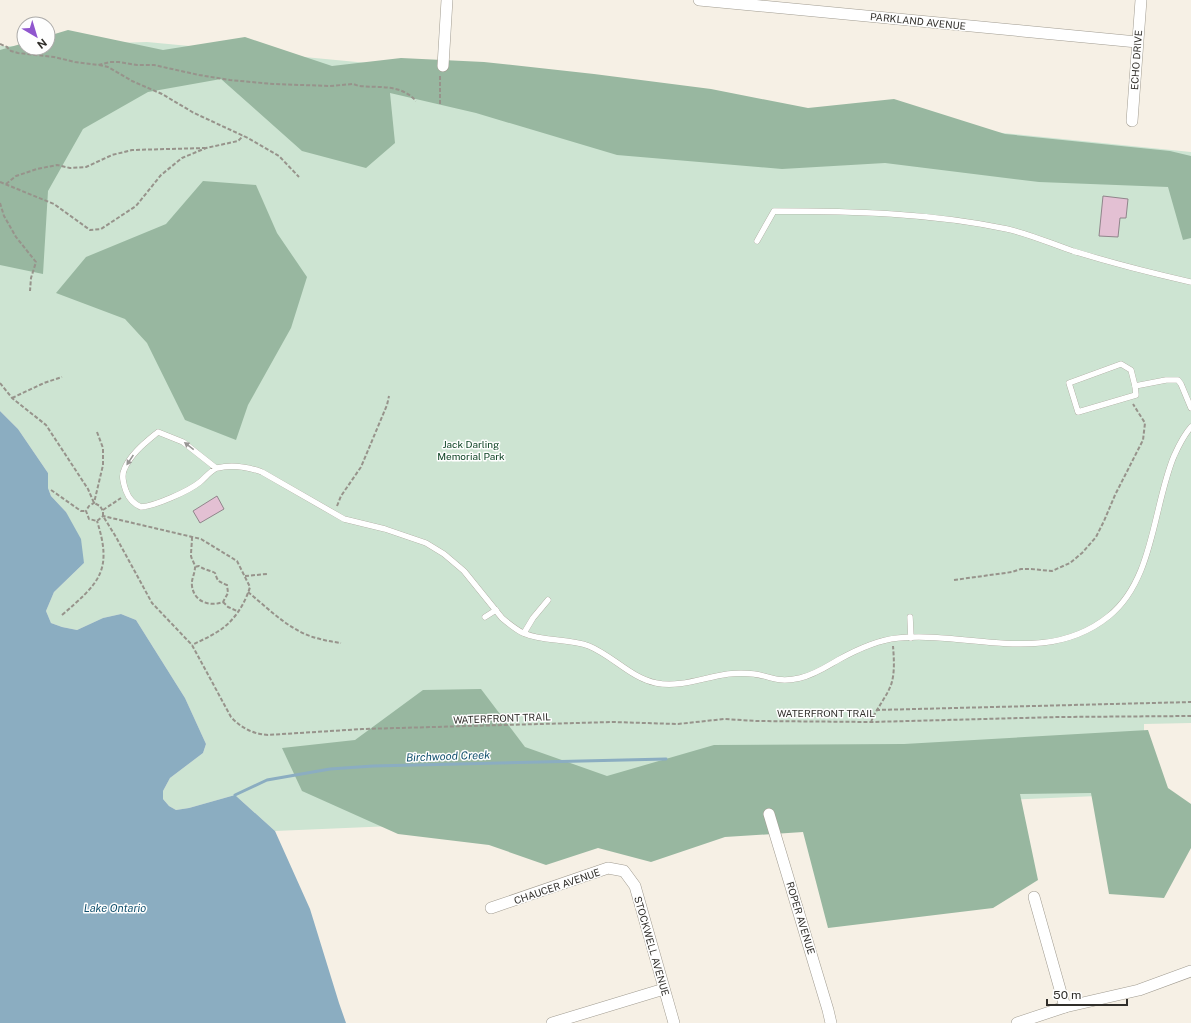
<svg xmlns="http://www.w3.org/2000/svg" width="1191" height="1023" viewBox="0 0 1191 1023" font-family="'Public Sans',sans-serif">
  <rect width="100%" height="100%" fill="#f6f0e5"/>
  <polygon fill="#cde4d2" points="147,42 452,71 716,104 1191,152 1191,723 1144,724 1144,794 275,831 235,795 189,808 176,810 169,806 163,799 163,791 170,778 203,753 206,744 185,698 136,620 121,614 103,618 77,630 62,627 51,623 46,611 54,592 84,563 66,512 51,496 48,488 48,473 18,429 0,411 0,46 24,46 24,48 48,48 48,45"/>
  <g fill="#98b7a0">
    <polygon points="68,30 163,50 245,37 332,66 401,58 484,62 594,74 711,89 808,108 894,99 1005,134 1170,151 1191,156 1191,238 1183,240 1168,187 1039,182 885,163 782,169 617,155 476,113 390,93 395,143 366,168 302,151 221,79 148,92 83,129 48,191 43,274 0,265 0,50 24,43 24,48 48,48 48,36"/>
    <polygon points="203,181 256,185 277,233 307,277 291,328 248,405 236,440 185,420 147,343 125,319 56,293 86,257 166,224"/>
    <polygon points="481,689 525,747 607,776 714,745 904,744 1148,730 1168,788 1191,804 1191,848 1164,898 1109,894 1091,793 1020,794 1038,880 993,908 828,928 803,832 725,837 651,862 598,848 546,865 489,845 398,834 302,791 282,748 355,740 423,690"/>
  </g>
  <polygon fill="#8badc1" points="0,411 18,429 48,473 48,488 51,496 66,512 81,539 84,563 54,592 46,611 51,623 62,627 77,630 103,618 121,614 136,620 185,698 206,744 203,753 170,778 163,791 163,799 169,806 176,810 189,808 235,795 275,831 310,909 339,1003 346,1023 0,1023"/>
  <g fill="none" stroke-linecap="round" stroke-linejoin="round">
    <polyline stroke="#8badc1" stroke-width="3" points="235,795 267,780 330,769 373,766 666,759"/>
  </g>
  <g fill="#e3c0d3" stroke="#90858b">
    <polygon points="1103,196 1128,199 1126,218 1120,218 1118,237 1099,236"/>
    <polygon points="217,496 224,509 200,523 193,511"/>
  </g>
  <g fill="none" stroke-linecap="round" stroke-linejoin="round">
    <g stroke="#a19c91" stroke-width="6">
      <g id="lane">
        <path d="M757,241L774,211C852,211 931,213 1007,229C1030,234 1052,244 1073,251C1112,263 1151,273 1191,282"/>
        <polygon points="1121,364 1131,370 1135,386 1136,395 1078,412 1069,383"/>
        <polyline points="1135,386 1166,380 1178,380 1181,384 1191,408"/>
        <path d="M216,468L183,442L158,432C146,442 130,454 124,470C121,477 124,485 126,491C129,499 134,504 141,507C155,506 189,491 200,482C205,478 211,470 217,468C232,464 248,467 262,472L344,519L385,529L426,543L444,554L464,571L502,618C508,623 515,629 523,633C543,642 568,638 589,646C613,656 631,678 656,683C680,688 705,677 728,674C736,673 746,673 754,674C774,677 777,683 800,678C814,675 826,667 838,660C856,650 877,640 898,638C970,631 1046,667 1109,616C1154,580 1153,506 1174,456C1179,445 1183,436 1191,427"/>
        <polyline points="485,617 496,610"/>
        <polyline points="910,617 911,638"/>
        <polyline points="524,633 533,618 548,600"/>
      </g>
    </g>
    <g stroke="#a19c91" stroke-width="12">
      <g id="street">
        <polyline points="699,0 1137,42"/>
        <polyline points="443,66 447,0"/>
        <polyline points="1132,121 1141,0"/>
        <polyline points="769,814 828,1010 831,1023"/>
        <polyline points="1034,897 1065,1007"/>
        <polyline points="491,908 608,868 624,871 635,886 674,1023"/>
        <polyline points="552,1023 664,989"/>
        <polyline points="1017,1023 1065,1007 1139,990 1191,971"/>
      </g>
    </g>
    <g stroke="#97938b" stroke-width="2" stroke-dasharray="4 2" stroke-linecap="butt">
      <path d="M0,44L7,47L11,51L18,53L54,57L75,62L98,65L110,62H119L137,65H154L199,75L230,80L273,84L330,86L353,84L359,86C380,88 401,84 416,101"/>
      <polyline points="99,65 108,67 132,81 162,94 194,113 248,138 279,156 299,177"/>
      <polyline points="440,76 440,106"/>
      <polyline points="0,182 54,204 90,230 101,229 136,206 161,175 182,158 206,148 238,141 243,136"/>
      <polyline points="6,184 16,176 37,169 57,165 70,168 86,167 112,155 132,150 205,148"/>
      <polyline points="0,203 4,216 16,237 36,262 31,278 30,291"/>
      <path d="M0,383L12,398L46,425L88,489L94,503L100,506L103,511V516L116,537L152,603L192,645L231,717C241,728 253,734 268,735L362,729L612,722L678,724L724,719L757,721L871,722L1059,717L1191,716"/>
      <polyline points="12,398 44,383 62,377"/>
      <path d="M97,432L103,448V465L94,503L89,506L86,511L89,519L97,521L103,516L201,539L237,561L250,587C245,604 233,623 217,632C209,637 200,641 192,645"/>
      <polyline points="51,490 81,511 86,511"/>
      <polyline points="337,506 341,496 361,467 387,405 389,396"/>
      <polyline points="103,510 121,498"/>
      <path d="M192,537C192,543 191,550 191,556C192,560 195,564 195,567C195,574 191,579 192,586C194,602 210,607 223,602L228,593L227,585C218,581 218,582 215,573C210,570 204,570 199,566L195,567"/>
      <polyline points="245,576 267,574"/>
      <polyline points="954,580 1012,572 1021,569 1031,569 1052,571 1070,563 1082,553 1096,537 1104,521 1115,495 1143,440 1145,423 1133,404"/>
      <path d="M248,592C270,610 292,633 320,639C327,641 334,642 341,643"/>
      <polyline points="223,602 228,607 237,611"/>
      <path d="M62,615C99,583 113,571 97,521"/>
      <polyline points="876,710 1191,702"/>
      <path d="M871,722C876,709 886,698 891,685C895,673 894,659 893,646"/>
    </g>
    <use href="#lane" stroke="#fff" stroke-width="5.5"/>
    <use href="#street" stroke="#fff" stroke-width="11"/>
  </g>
  <defs><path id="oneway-solid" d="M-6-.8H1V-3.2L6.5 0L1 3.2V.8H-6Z"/></defs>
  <g fill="#989694">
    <use href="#oneway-solid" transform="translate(189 446) rotate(-142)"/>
    <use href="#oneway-solid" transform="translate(130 460) rotate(124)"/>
  </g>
  <g text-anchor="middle" stroke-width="3" stroke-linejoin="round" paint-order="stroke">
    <g font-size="10" fill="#302e2a" stroke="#fefefe">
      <text transform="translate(918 21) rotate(6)" y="4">PARKLAND AVENUE</text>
      <text transform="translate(1136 60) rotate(-86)" y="4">ECHO DRIVE</text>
      <text x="826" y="717">WATERFRONT TRAIL</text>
      <text transform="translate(502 718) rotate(-2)" y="4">WATERFRONT TRAIL</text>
      <text transform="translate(557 886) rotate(-19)" y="4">CHAUCER AVENUE</text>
      <text transform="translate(801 918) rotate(73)" y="4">ROPER AVENUE</text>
      <text transform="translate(652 946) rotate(74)" y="4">STOCKWELL AVENUE</text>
    </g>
    <g font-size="10" fill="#083e1f" stroke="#fefefe">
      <text x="471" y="448">Jack Darling<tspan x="471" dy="12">Memorial Park</tspan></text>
    </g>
    <g font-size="11" font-style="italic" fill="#12516e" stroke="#fefefe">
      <text transform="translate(448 756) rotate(-2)" y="4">Birchwood Creek</text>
      <text x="115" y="912">Lake Ontario</text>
    </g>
  </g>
  <g transform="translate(36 36) rotate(142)"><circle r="19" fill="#fefefe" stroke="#acaba9"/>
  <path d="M0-3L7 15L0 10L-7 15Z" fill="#9056ce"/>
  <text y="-6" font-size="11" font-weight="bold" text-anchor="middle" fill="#302e2a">N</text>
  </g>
  <path d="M1047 999v6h80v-6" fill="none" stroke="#302e2a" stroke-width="2"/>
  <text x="1053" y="999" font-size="12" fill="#302e2a" stroke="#fefefe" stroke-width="3" paint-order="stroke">50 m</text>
</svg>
